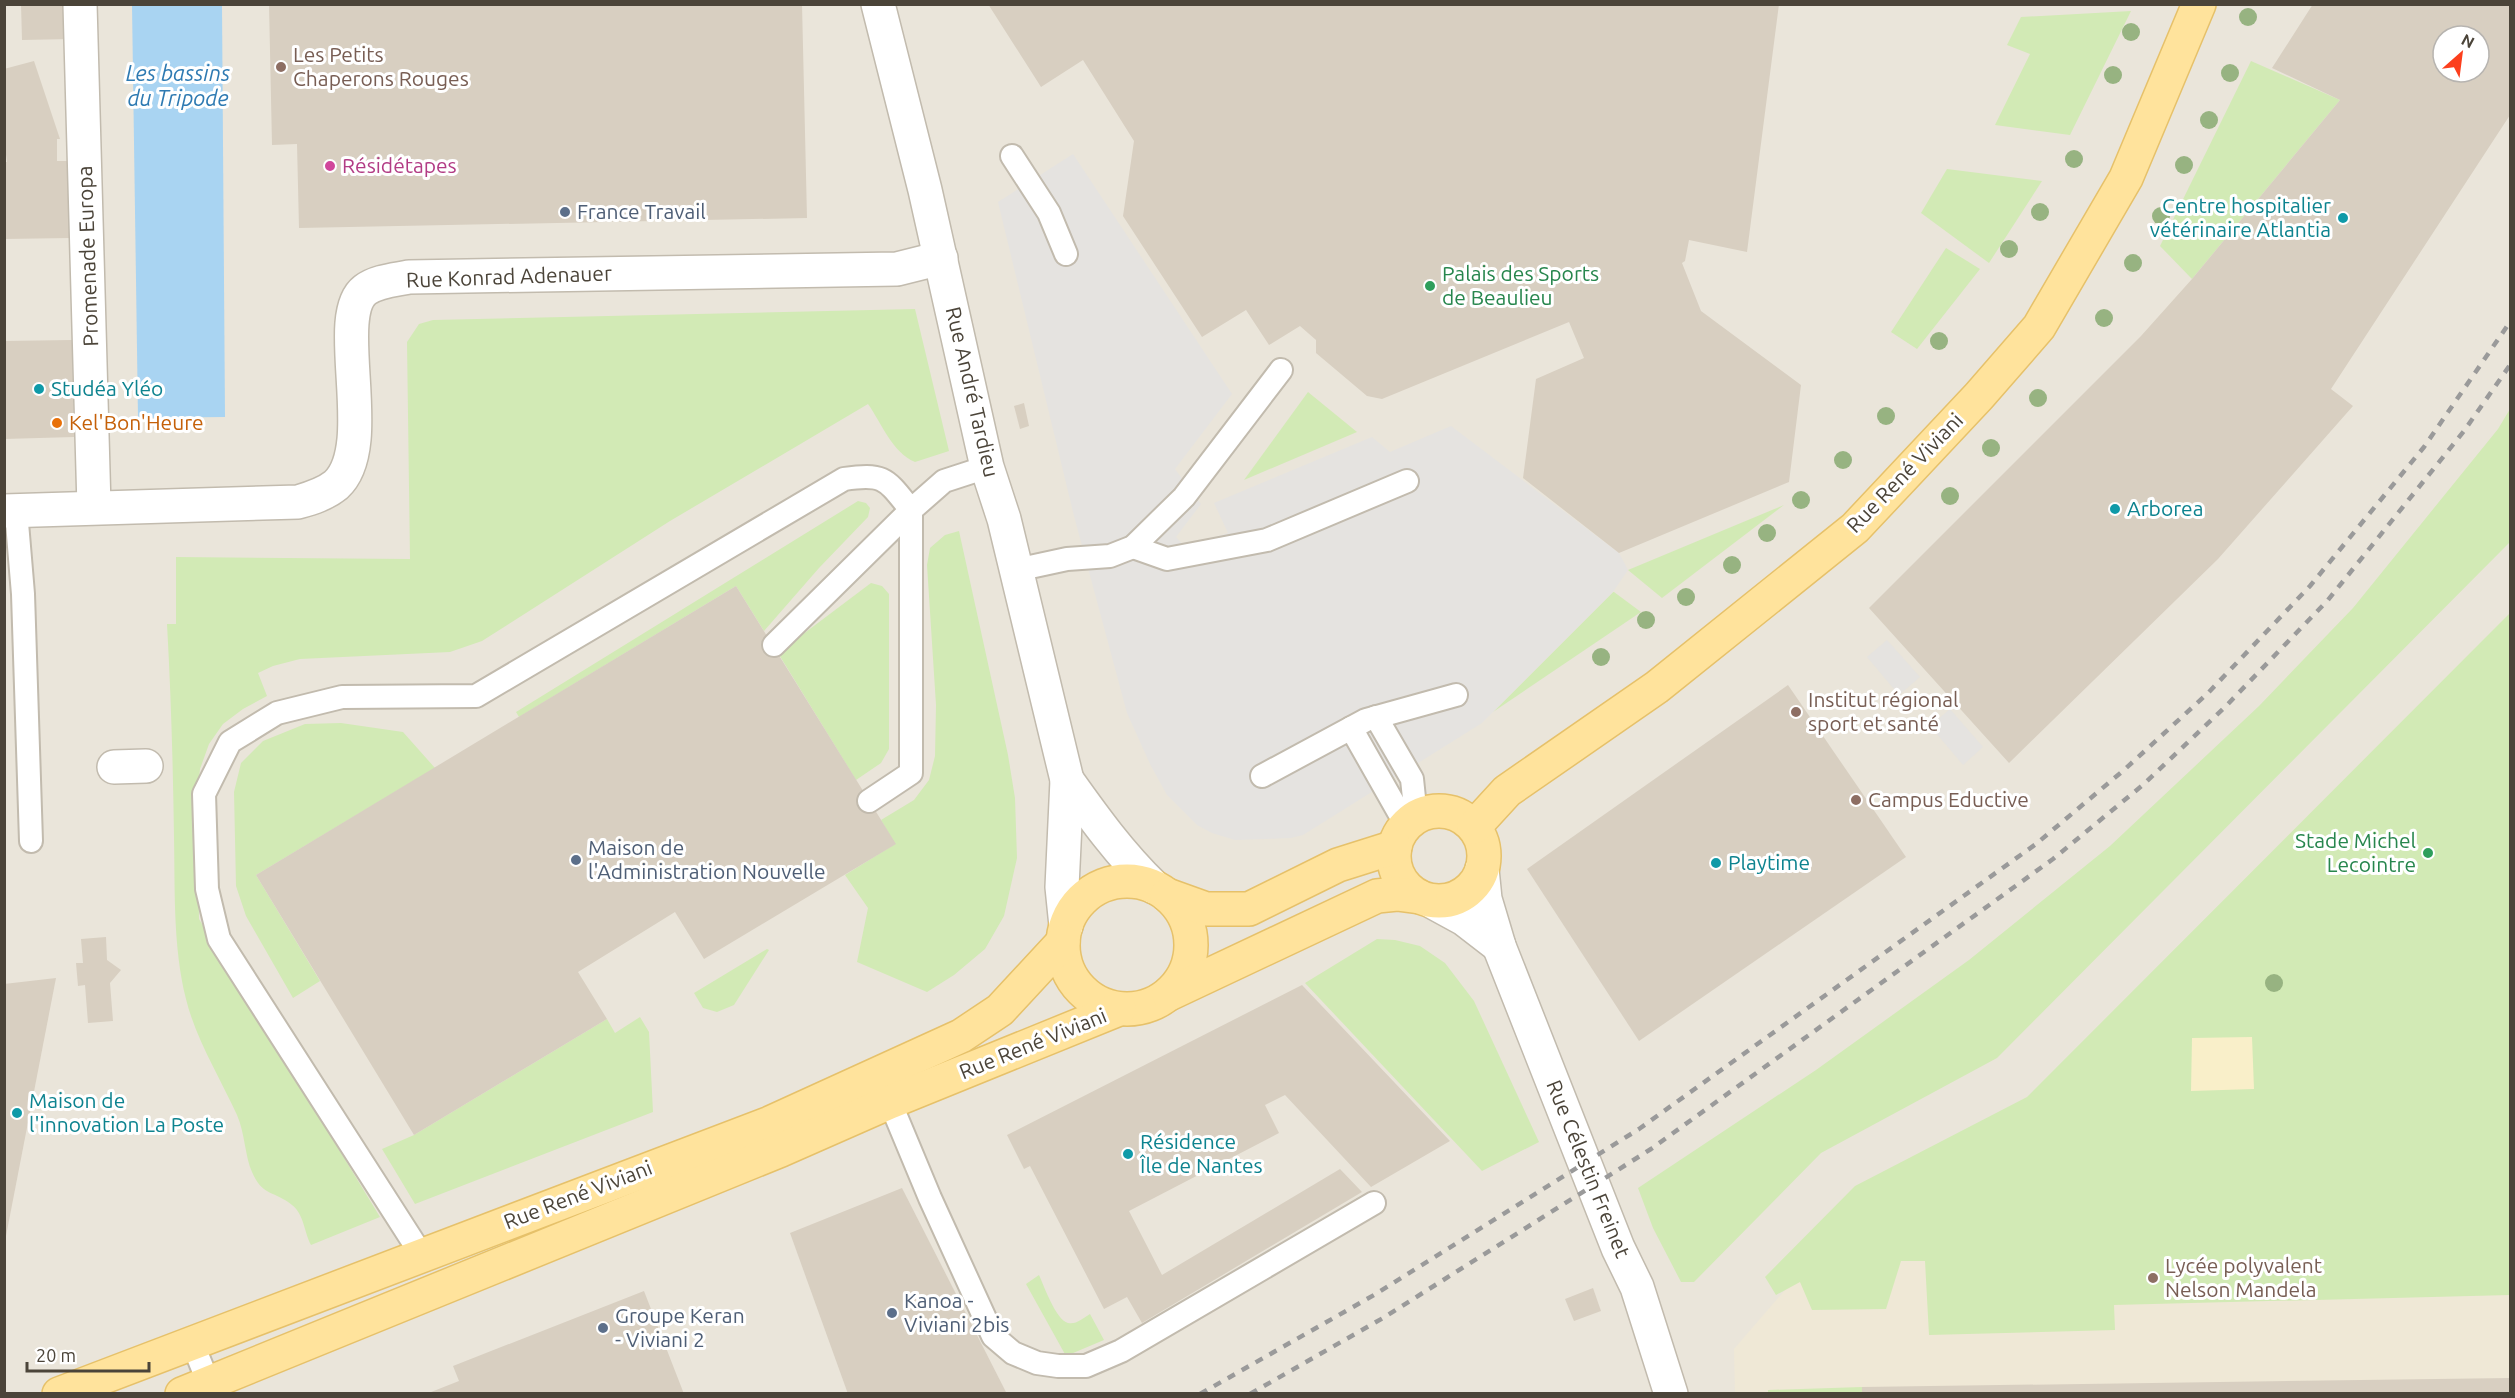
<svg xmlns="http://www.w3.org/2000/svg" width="2515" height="1398" viewBox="0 0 2515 1398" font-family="Ubuntu,sans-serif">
  <rect width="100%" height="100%" fill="#f6f3ec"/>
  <path fill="#eae5da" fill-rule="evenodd" d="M5,5H2510V1393H5ZM2443,36H2479V72H2443Z"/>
  <polygon fill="#efe8d6" points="2510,1106 2510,1393 1735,1393 1734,1349 1856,1208"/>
  <g fill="#d2eab5">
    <polygon points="2131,11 2070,135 1995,125 2030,54 2007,45 2021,17"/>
    <polygon points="2251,61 2340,100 2192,279 2160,246"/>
    <polygon points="1947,169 2042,181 1989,263 1921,213"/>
    <polygon points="1946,248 1980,269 1917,349 1891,332"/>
    <path d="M915,309L949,451L915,462C892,452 882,424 868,404L670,521L482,641L450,652L300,659L273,666L258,673L267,696L243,709L223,724L209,744L200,769L197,798L199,919L380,1217L311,1245C304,1232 304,1214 292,1205C274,1190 263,1197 252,1172C245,1157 245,1133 237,1115C221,1080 195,1037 186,999C173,947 175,891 174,837C173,766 171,695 167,624H176V557L410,559L407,342L419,324L433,320Z"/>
    <polygon points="1308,392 1357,432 1244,480"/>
    <polygon points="2510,409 2510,542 1997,1058 1821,1153 1694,1282 1681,1282 1653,1228 1638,1188 1816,1070 1969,960 2110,846 2259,706 2353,608 2498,429"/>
    <polygon points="858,501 866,503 870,508 868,517 819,568 764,631 736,586 519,717 516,712"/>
    <polygon points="1784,505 1662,598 1628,570"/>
    <polygon points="959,531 1008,755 1015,798 1017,858 1004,916 985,949 954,975 927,992 857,962 868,908 845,875 895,844 881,820 914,800 929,780 935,756 936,705 927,565 930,548 945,535"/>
    <polygon points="871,583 882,586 889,594 889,749 881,763 856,780 778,653"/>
    <polygon points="1614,592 1641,612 1493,712 1613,592"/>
    <polygon points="2510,613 2510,1295 2114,1305 2115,1330 1929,1335 1925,1261 1901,1261 1886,1309 1812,1310 1800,1282 1776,1295 1765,1277 1855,1186 2027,1097"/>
    <polygon points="341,723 403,732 435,768 256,875 320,981 293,998 246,916 236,886 234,792 241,763 263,741 305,724"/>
    <polygon points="1377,939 1395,940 1420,946 1445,963 1474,1001 1539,1142 1482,1171 1305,983"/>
    <polygon points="767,949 769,950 734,1005 717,1012 703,1008 694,993"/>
    <polygon points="640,1017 649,1032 653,1112 415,1204 382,1149 414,1135 607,1019 615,1033"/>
    <path d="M1039,1275C1044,1286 1056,1320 1068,1323C1076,1325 1083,1318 1090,1314L1104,1340L1066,1356L1026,1284Z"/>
    <polygon points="1862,1387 1862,1393 1768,1394 1768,1390"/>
  </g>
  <polygon fill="#f9efc9" points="2252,1037 2254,1089 2191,1091 2192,1038"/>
  <g fill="#e5e3e0">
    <polygon points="1073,154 1232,394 1175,469 1201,504 1176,537 1185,547 1228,533 1214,503 1372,437 1390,452 1451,426 1619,553 1628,570 1613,592 1482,723 1303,835 1291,838 1235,840 1212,833 1197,825 1167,795 1150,764 1127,713 1074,516 998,202"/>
    <polygon points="1887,640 1920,677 1899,695 1867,657"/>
    <polygon points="1950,709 1983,747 1963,765 1930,726"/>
  </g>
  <polygon fill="#a9d4f2" points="132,5 222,5 225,417 138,418"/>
  <g fill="#d8cfc1" fill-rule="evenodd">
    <polygon points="21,4 71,4 72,39 22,40"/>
    <polygon points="269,4 802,4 807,218 299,228 297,144 272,145"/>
    <polygon points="988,4 1779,4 1747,252 1689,240 1685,261 1682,263 1701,311 1801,385 1789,482 1619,553 1523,478 1536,379 1584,358 1569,322 1382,399 1367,396 1316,353 1316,340 1300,326 1269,345 1246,310 1202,337 1123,216 1134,141 1083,60 1041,87"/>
    <path d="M2313,4H2510V115L2331,389L2353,406L2218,559L2009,763L1869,608L2141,336L2192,279L2340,100L2272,68ZM2443,36H2479V72H2443Z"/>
    <polygon points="34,61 60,139 57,139 57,161 68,161 70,238 4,239 4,162 7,162 4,140 4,69"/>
    <polygon points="72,340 74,437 4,439 4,341"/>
    <polygon points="1024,403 1029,426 1020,429 1014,406"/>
    <polygon points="736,586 896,844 704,959 675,912 578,972 607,1019 414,1135 256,875"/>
    <polygon points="1788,685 1906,857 1639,1041 1527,869"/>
    <polygon points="106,937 107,960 121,970 110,983 113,1021 88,1023 85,985 78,986 76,963 83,963 81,939"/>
    <polygon points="56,978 6,1236 4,1236 4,984"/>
    <polygon points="1302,985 1450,1141 1371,1187 1285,1095 1265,1105 1279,1133 1129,1211 1162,1275 1340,1169 1362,1192 1142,1323 1127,1297 1104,1309 1030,1166 1024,1169 1007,1135"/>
    <polygon points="902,1188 1007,1394 848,1394 790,1233"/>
    <polygon points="1593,1288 1601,1311 1574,1321 1565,1299"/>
    <polygon points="644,1291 684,1394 426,1394 459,1381 453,1366"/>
    <polygon points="2510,1378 2510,1394 1862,1394 1862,1387"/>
  </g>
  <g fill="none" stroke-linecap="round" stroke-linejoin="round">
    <g stroke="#c2bbae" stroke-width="26">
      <g id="service">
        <polyline points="1012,156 1049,213 1066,254"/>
        <polyline points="16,511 23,594 31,841"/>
        <polyline points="1133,547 1167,559 1267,540 1407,481"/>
        <polyline points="1016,570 1067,559 1110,556 1133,547 1184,497 1281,370"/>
        <polyline points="774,645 911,510 911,773 869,801"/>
        <polyline points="1376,717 1412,779 1416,817"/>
        <polyline points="1351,728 1406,825"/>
        <polyline points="1262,776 1366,720 1456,695"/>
        <polyline points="890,1102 930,1198 993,1336 1013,1353 1037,1363 1058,1366 1086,1366 1121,1351 1374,1203"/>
        <path d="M421,1254L219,939L207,889L204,794L230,742L277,713L342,697L476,696L844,479C885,473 886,479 911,510L944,481L987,467"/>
        <polyline points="192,1342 213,1394"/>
      </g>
    </g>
    <g stroke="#c2bbae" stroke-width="36">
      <g id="pedestrian">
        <polyline points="80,4 94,507"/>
        <polyline points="114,767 146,766"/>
      </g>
    </g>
    <g stroke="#c2bbae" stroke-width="36">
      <g id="minor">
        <polyline points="878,4 925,190 987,467 1004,519 1067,780 1062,887 1066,926"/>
        <path d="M4,511L298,502C312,498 325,494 336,485C379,446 330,317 365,290C377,281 394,280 409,277L897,269L941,258"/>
        <path d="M1067,780C1094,818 1120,854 1154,887"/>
        <polyline points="1482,869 1485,899 1499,946 1618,1248 1637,1287 1671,1394"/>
        <polyline points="1431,901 1464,919 1499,946"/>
      </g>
    </g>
    <g stroke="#e6c16a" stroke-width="36">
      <g id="primary">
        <circle cx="1439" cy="856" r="45"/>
        <polyline points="1474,827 1507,791 1657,687 1855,528 1979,396 2039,327 2126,178 2199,4"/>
        <circle cx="1127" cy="945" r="64"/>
        <polyline points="1167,895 1206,909 1249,909 1338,865 1395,847"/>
        <polyline points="1169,994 1377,896 1397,894 1420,897"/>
        <polyline points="59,1394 770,1123 961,1036 1000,1010 1063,942"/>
        <polyline points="182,1394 781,1150 890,1102 1119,1009"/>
      </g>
    </g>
    <use href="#service" stroke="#fff" stroke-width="22"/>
    <use href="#pedestrian" stroke="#fff" stroke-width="33"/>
    <use href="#minor" stroke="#fff" stroke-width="33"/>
    <use href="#primary" stroke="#ffe39c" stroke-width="33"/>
    <g stroke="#9a9a9a" stroke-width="4.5" stroke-dasharray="8 8" stroke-linecap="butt">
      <polyline points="1200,1394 1374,1295 1639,1129 2036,844 2124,770 2208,693 2310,586 2424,447 2510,322"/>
      <polyline points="1250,1394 1383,1318 1651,1149 2053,859 2144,784 2226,706 2328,600 2464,431 2510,365"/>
    </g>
  </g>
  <g fill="#97b381">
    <circle cx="2248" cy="17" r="9"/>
    <circle cx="2131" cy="32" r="9"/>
    <circle cx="2230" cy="73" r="9"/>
    <circle cx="2113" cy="75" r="9"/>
    <circle cx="2209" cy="120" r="9"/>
    <circle cx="2074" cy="159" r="9"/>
    <circle cx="2184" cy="165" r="9"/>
    <circle cx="2040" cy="212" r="9"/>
    <circle cx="2161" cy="216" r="9"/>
    <circle cx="2009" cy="249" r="9"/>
    <circle cx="2133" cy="263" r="9"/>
    <circle cx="2104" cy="318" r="9"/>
    <circle cx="1939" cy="341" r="9"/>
    <circle cx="2038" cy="398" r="9"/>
    <circle cx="1886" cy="416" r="9"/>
    <circle cx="1991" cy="448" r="9"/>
    <circle cx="1843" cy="460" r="9"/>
    <circle cx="1950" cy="496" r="9"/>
    <circle cx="1801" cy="500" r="9"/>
    <circle cx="1767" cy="533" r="9"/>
    <circle cx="1732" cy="565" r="9"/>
    <circle cx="1686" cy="597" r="9"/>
    <circle cx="1646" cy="620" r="9"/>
    <circle cx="1601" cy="657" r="9"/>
    <circle cx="2274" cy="983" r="9"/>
  </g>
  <g fill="#8d6e63" stroke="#fff" stroke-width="2">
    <circle cx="281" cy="67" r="6"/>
    <circle cx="1796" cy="712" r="6"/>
    <circle cx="1856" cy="800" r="6"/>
    <circle cx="2153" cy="1278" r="6"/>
  </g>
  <circle fill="#d1479c" stroke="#fff" stroke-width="2" cx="330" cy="166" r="6"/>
  <g fill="#5c6f8a" stroke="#fff" stroke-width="2">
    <circle cx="565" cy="212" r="6"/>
    <circle cx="576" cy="860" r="6"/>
    <circle cx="892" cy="1313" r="6"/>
    <circle cx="603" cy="1328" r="6"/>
  </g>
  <g fill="#0f9aa8" stroke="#fff" stroke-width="2">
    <circle cx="2343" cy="218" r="6"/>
    <circle cx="39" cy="389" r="6"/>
    <circle cx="2115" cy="509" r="6"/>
    <circle cx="1716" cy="863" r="6"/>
    <circle cx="17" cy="1113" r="6"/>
    <circle cx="1128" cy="1154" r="6"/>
  </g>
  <g fill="#2e9e5b" stroke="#fff" stroke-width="2">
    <circle cx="1430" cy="286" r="6"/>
    <circle cx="2428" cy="853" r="6"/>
  </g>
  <circle fill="#e8710a" stroke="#fff" stroke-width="2" cx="57" cy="423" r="6"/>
  <g text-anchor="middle" stroke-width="6" stroke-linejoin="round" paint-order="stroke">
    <g font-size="21" fill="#785e54" stroke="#fff" text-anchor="start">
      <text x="293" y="62">Les Petits<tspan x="293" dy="24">Chaperons Rouges</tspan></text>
      <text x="1808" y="707">Institut régional<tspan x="1808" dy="24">sport et santé</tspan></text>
      <text x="1868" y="807">Campus Eductive</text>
      <text x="2165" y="1273">Lycée polyvalent<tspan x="2165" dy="24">Nelson Mandela</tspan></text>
    </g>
    <g font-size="21" fill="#b23c85" stroke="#fff" text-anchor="start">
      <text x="342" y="173">Résidétapes</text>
    </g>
    <g font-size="21" fill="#0d838f" stroke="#fff" text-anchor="start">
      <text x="2331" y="213" text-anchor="end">Centre hospitalier<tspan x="2331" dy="24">vétérinaire Atlantia</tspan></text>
      <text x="51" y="396">Studéa Yléo</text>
      <text x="2127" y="516">Arborea</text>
      <text x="1728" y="870">Playtime</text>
      <text x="29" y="1108">Maison de<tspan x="29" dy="24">l'innovation La Poste</tspan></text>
      <text x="1140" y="1149">Résidence<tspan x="1140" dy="24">Île de Nantes</tspan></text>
    </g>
    <g font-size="21" fill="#4e5e75" stroke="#fff" text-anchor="start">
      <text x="577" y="219">France Travail</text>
      <text x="588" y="855">Maison de<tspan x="588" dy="24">l'Administration Nouvelle</tspan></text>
      <text x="904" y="1308">Kanoa -<tspan x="904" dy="24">Viviani 2bis</tspan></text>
      <text x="615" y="1323">Groupe Keran<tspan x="615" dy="24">- Viviani 2</tspan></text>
    </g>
    <g font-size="21" fill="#4b4439" stroke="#fff">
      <text transform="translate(88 256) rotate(-92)" y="7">Promenade Europa</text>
      <text transform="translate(509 277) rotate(-2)" y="7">Rue Konrad Adenauer</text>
      <text transform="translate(972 392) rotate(77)" y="7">Rue André Tardieu</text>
      <text transform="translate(1905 473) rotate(-46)" y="7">Rue René Viviani</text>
      <text transform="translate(1033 1044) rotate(-22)" y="7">Rue René Viviani</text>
      <text transform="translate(1588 1169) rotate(68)" y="7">Rue Célestin Freinet</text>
      <text transform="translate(578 1195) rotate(-21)" y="7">Rue René Viviani</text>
    </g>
    <g font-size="21" fill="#27864d" stroke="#fff" text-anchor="start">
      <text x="1442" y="281">Palais des Sports<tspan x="1442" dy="24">de Beaulieu</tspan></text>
      <text x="2416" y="848" text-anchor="end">Stade Michel<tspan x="2416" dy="24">Lecointre</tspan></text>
    </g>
    <g font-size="21" fill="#c56008" stroke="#fff" text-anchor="start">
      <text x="69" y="430">Kel'Bon'Heure</text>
    </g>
    <g font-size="22" font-style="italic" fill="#2e7ab2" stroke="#fff">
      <text x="178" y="81">Les bassins<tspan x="178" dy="25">du Tripode</tspan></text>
    </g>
  </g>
  <rect width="2515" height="1398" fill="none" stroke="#4b4439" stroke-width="12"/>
  <g transform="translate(2461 54) rotate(28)"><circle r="28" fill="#ffffff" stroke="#b7b4b0" stroke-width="1.5"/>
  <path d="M0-4.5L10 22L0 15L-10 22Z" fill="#fc3f1d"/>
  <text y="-9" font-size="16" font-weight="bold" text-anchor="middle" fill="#4b4439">N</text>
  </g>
  <path d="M27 1362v9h122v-9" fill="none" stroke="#4b4439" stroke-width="3"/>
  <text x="36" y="1362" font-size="18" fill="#4b4439" stroke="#ffffff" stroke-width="4.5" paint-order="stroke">20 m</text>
</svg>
